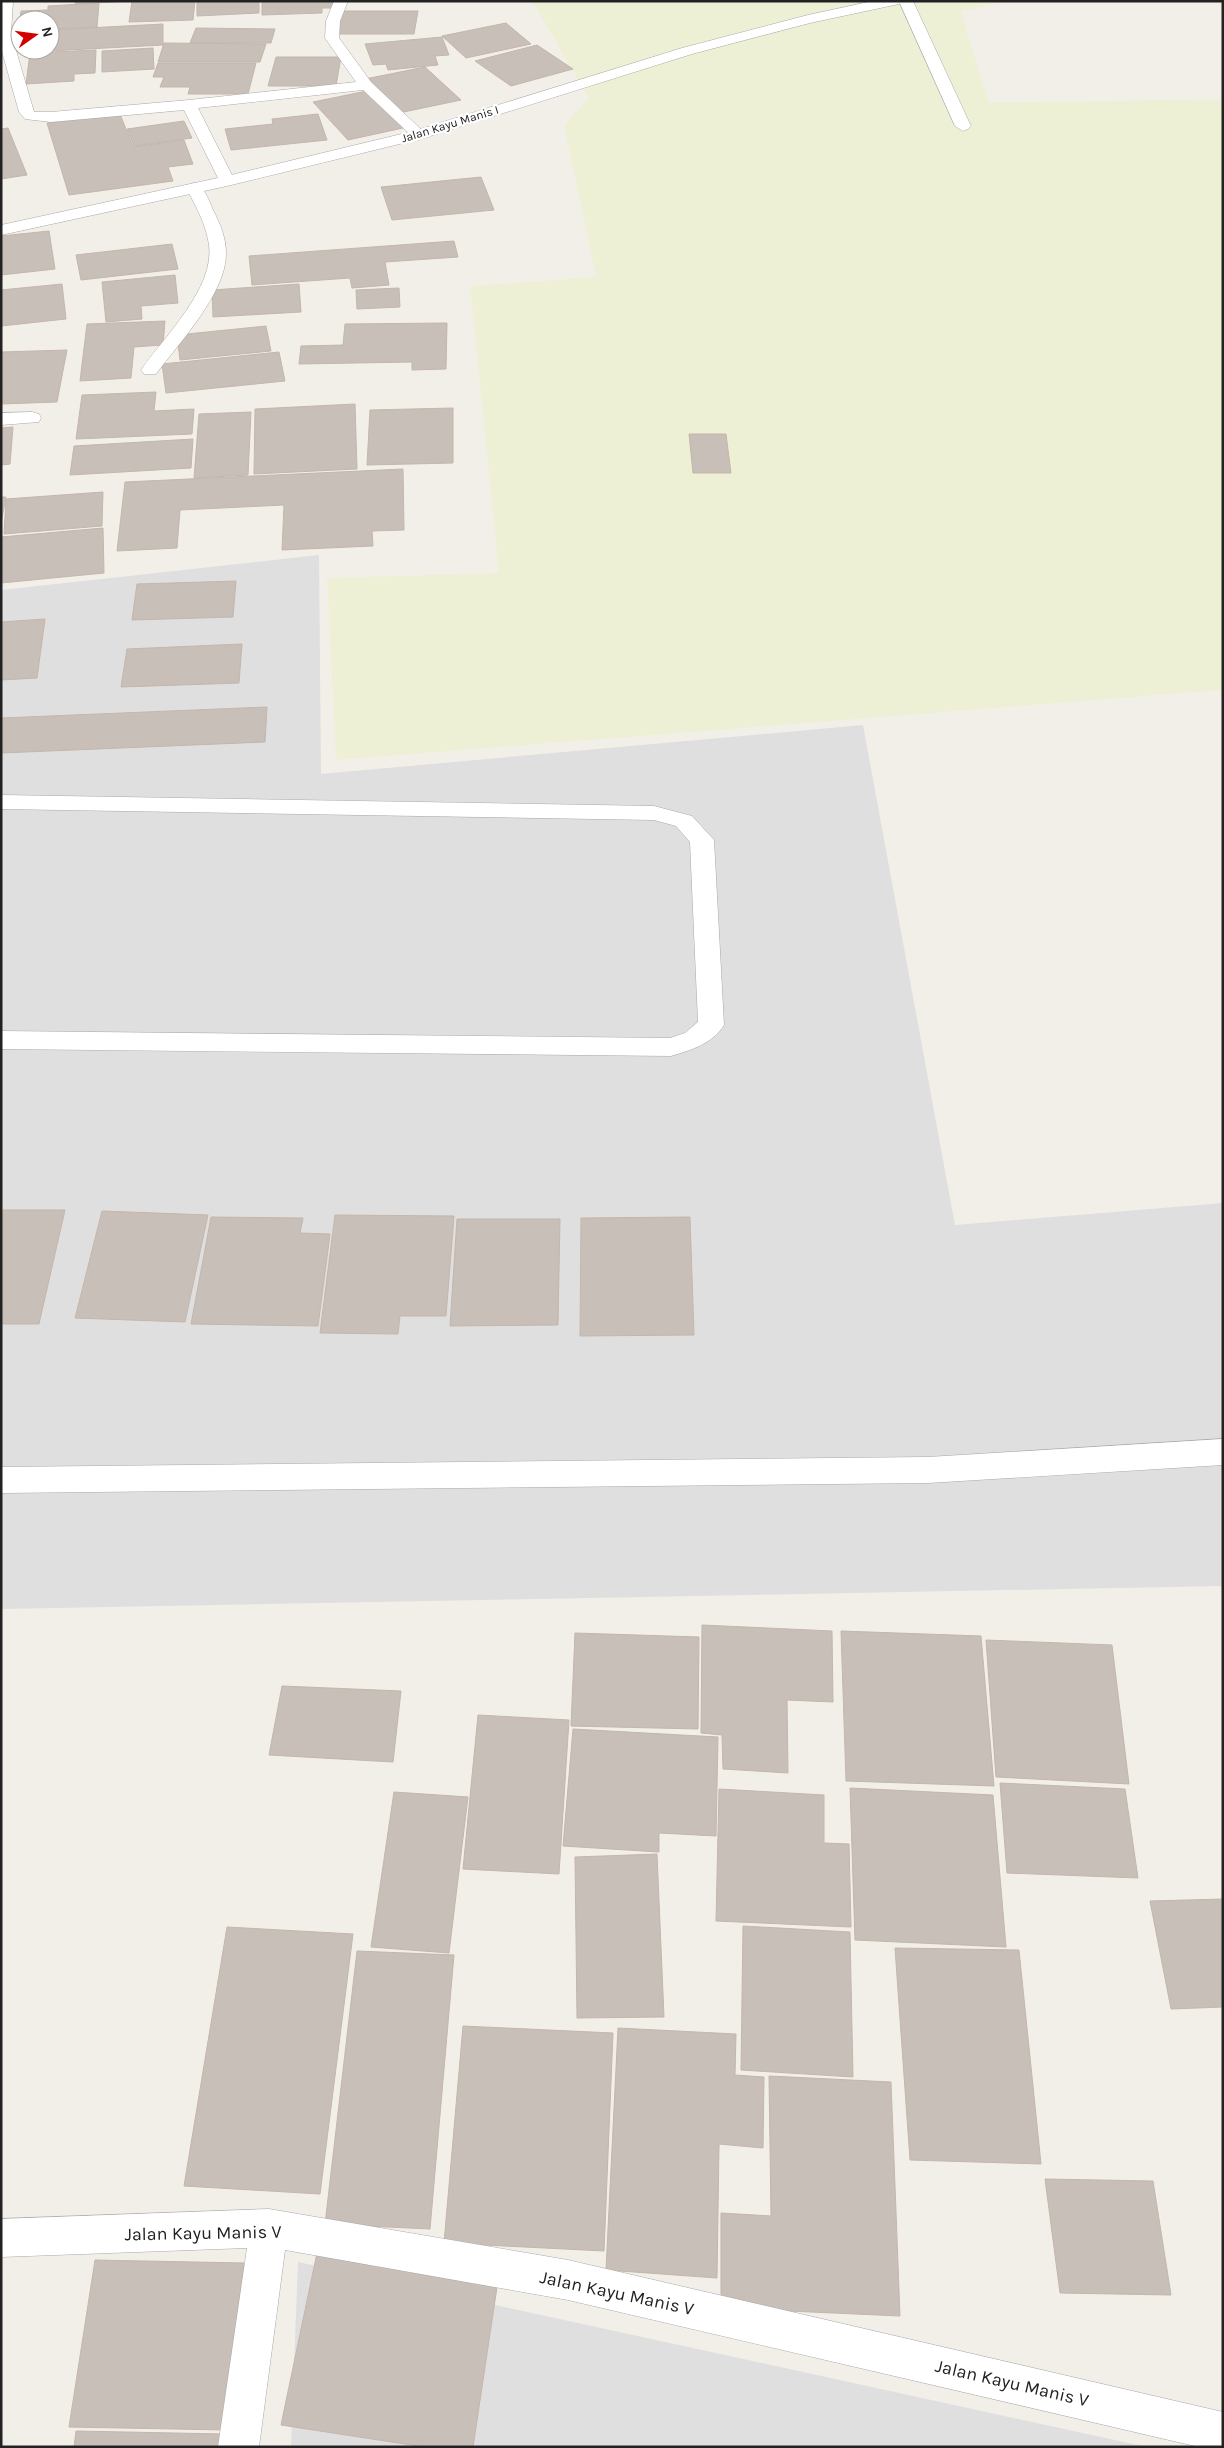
<svg xmlns="http://www.w3.org/2000/svg" width="1224" height="2448" viewBox="0 0 1224 2448" font-family="Karla,sans-serif">
  <rect width="100%" height="100%" fill="#f2efe9"/>
  <g fill="#e0dfdf">
    <polygon points="319,555 321,774 863,725 955,1225 1223,1203 1223,1586 1,1609 1,590"/>
    <polygon points="298,2262 1147,2447 291,2447"/>
  </g>
  <polygon fill="#eef0d5" points="532,1 1002,1 961,12 989,103 1223,99 1223,690 336,760 327,578 499,573 470,286 596,277 564,125 589,98"/>
  <g fill="#c7bfb8" stroke="#c4b6ab">
    <polygon points="76,1 131,1 75,4"/>
    <polygon points="132,1 195,1 193,20 129,22"/>
    <polygon points="197,1 259,1 259,13 197,16"/>
    <polygon points="262,1 333,1 333,8 322,8 322,13 262,15"/>
    <polygon points="99,3 97,27 50,29 50,20 20,20 21,11 48,10 48,6"/>
    <polygon points="340,11 418,11 414,34 334,34"/>
    <polygon points="506,23 531,44 466,58 442,36"/>
    <polygon points="163,24 163,45 30,52 30,50 50,50 50,30"/>
    <polygon points="196,28 275,29 271,43 190,43"/>
    <polygon points="442,37 449,55 435,56 438,65 388,70 386,64 373,65 365,44"/>
    <polygon points="164,43 266,44 260,62 158,62"/>
    <polygon points="537,45 573,69 511,86 475,61"/>
    <polygon points="153,48 154,69 102,72 102,51"/>
    <polygon points="96,50 95,73 74,74 74,81 26,84 30,53"/>
    <polygon points="276,57 341,57 336,86 268,86"/>
    <polygon points="158,63 256,63 248,94 188,94 190,87 160,87 164,77 153,77"/>
    <polygon points="425,67 461,100 399,113 365,79"/>
    <polygon points="367,91 403,128 348,140 313,102"/>
    <polygon points="120,114 133,147 184,140 193,164 168,167 173,181 69,195 47,123"/>
    <polygon points="318,114 327,140 231,150 225,129 273,124 272,119"/>
    <polygon points="184,121 192,138 134,146 127,129"/>
    <polygon points="8,128 27,175 1,179 1,129"/>
    <polygon points="481,177 494,210 392,220 381,187"/>
    <polygon points="49,231 55,269 1,275 1,236"/>
    <polygon points="454,241 458,257 385,262 389,285 352,288 350,278 252,285 249,256"/>
    <polygon points="172,244 178,269 81,280 76,255"/>
    <polygon points="175,275 178,303 141,306 142,319 106,322 102,282"/>
    <polygon points="62,284 66,319 1,326 1,290"/>
    <polygon points="299,284 301,312 213,317 212,290"/>
    <polygon points="399,288 400,307 357,309 356,290"/>
    <polygon points="165,321 163,345 134,347 131,378 80,381 87,324"/>
    <polygon points="447,323 446,369 412,370 412,362 299,364 301,346 343,345 345,324"/>
    <polygon points="266,326 271,351 180,360 177,335"/>
    <polygon points="67,350 57,402 1,404 1,352"/>
    <polygon points="279,352 285,381 166,393 162,364"/>
    <polygon points="156,392 154,411 194,409 192,434 76,439 82,395"/>
    <polygon points="355,404 357,469 254,474 255,409"/>
    <polygon points="453,408 453,463 367,465 370,410"/>
    <polygon points="251,412 248,475 194,478 199,414"/>
    <polygon points="13,427 10,464 1,465 1,428"/>
    <polygon points="689,434 726,434 731,473 693,473"/>
    <polygon points="193,439 191,468 70,475 74,446"/>
    <polygon points="403,469 404,530 372,531 373,546 282,550 284,505 180,510 177,548 117,551 125,482"/>
    <polygon points="103,492 102,526 4,534 6,499"/>
    <polygon points="1,497 6,497 1,523"/>
    <polygon points="103,528 104,573 1,583 1,537"/>
    <polygon points="236,581 233,617 132,620 137,584"/>
    <polygon points="45,619 37,678 1,680 1,622"/>
    <polygon points="242,644 239,683 121,687 127,649"/>
    <polygon points="267,707 265,742 1,753 1,718"/>
    <polygon points="1,1210 65,1210 39,1324 1,1324"/>
    <polygon points="102,1211 208,1215 185,1322 75,1318"/>
    <polygon points="335,1215 454,1216 446,1316 400,1316 398,1334 320,1333"/>
    <polygon points="211,1217 303,1218 300,1233 330,1234 318,1326 191,1324"/>
    <polygon points="690,1217 694,1335 580,1336 581,1218"/>
    <polygon points="457,1219 560,1219 558,1325 450,1326"/>
    <polygon points="702,1625 832,1631 833,1702 787,1700 788,1773 723,1769 722,1735 701,1733"/>
    <polygon points="841,1631 981,1636 994,1786 846,1781"/>
    <polygon points="575,1633 699,1637 698,1729 571,1726"/>
    <polygon points="986,1640 1112,1645 1129,1784 996,1777"/>
    <polygon points="282,1686 401,1691 393,1762 269,1755"/>
    <polygon points="478,1715 569,1720 559,1874 463,1869"/>
    <polygon points="573,1729 718,1737 716,1836 659,1833 659,1852 563,1846"/>
    <polygon points="1000,1783 1125,1789 1138,1878 1007,1873"/>
    <polygon points="850,1788 993,1795 1006,1947 855,1940"/>
    <polygon points="719,1789 824,1795 824,1843 849,1844 851,1927 716,1921"/>
    <polygon points="394,1792 468,1797 449,1953 371,1947"/>
    <polygon points="657,1854 664,2017 577,2018 575,1857"/>
    <polygon points="1223,1899 1223,2007 1171,2009 1150,1901"/>
    <polygon points="743,1926 850,1932 853,2077 741,2070"/>
    <polygon points="227,1927 353,1934 320,2194 184,2186"/>
    <polygon points="895,1948 1019,1950 1041,2164 910,2160"/>
    <polygon points="357,1951 454,1955 430,2229 325,2224"/>
    <polygon points="463,2026 613,2033 604,2251 444,2243"/>
    <polygon points="618,2028 736,2034 735,2075 764,2077 763,2148 719,2144 717,2278 606,2270"/>
    <polygon points="769,2076 891,2082 900,2316 721,2308 721,2213 771,2216"/>
    <polygon points="1045,2179 1153,2181 1171,2295 1060,2293"/>
    <polygon points="318,2248 499,2274 473,2447 424,2447 281,2425"/>
    <polygon points="95,2260 244,2263 225,2430 69,2427"/>
    <polygon points="76,2431 224,2434 223,2447 74,2447"/>
  </g>
  <g fill="none" stroke-linecap="round" stroke-linejoin="round">
    <g stroke="#a9a9a9" stroke-width="1">
      <g id="minor">
        <polygon points="1,1 13,1 11,33 34,112 51,112 189,100 356,82 325,38 326,21 334,1 348,1 340,21 339,38 371,82 427,135 419,140 414,138 363,90 198,108 235,181 233,184 221,184 184,110 51,122 25,119 19,112 1,48"/>
        <polygon points="899,1 913,1 971,126 968,129 963,131 955,126"/>
        <path d="M194,183C204,186 209,200 213,210C220,223 226,238 226,253C227,292 179,343 156,374H144L141,370C164,337 215,288 209,245C206,224 196,206 186,188Z"/>
        <polygon points="32,412 39,414 41,418 39,422 1,425 1,413"/>
        <path d="M1,795L654,806L692,816L714,840L724,1025C712,1044 691,1050 671,1056L1,1049V1031L670,1038L685,1033L698,1022L690,842L676,826L654,820L1,809Z"/>
        <polygon points="1223,1439 1223,1465 928,1483 1,1493 1,1467 928,1457"/>
        <polygon points="269,2209 568,2260 1223,2412 1223,2447 1199,2447 568,2300 285,2250 259,2447 218,2447 247,2248 1,2257 1,2219"/>
      </g>
    </g>
    <g stroke="#a9a9a9" stroke-width="1">
      <polygon id="tertiary" points="873,1 901,1 899,4 810,23 692,54 424,138 227,186 1,235 1,225 227,176 414,131 682,48 808,15"/>
    </g>
    <use href="#minor" fill="#fff" fill-rule="evenodd"/>
    <use href="#tertiary" fill="#fff" fill-rule="evenodd"/>
  </g>
  <g text-anchor="middle" stroke-width="4.5" stroke-linejoin="round" paint-order="stroke">
    <g font-size="12" fill="#222" stroke="#fff">
      <text transform="translate(450 124) rotate(-17)" y="4">Jalan Kayu Manis I</text>
    </g>
    <g font-size="18" fill="#222" stroke="#fff">
      <text transform="translate(203 2233) rotate(-1)" y="6">Jalan Kayu Manis V</text>
      <text transform="translate(617 2293) rotate(12)" y="6">Jalan Kayu Manis V</text>
      <text transform="translate(1012 2383) rotate(13)" y="6">Jalan Kayu Manis V</text>
    </g>
  </g>
  <rect width="1224" height="2448" fill="none" stroke="#222222" stroke-width="5"/>
  <g transform="translate(35 35) rotate(76)"><circle r="24" fill="#ffffff" stroke="#a7a7a7"/>
  <path d="M0-4L9 19L0 12L-9 19Z" fill="#d40000"/>
  <text y="-8" font-size="14" font-weight="bold" text-anchor="middle" fill="#222222">N</text>
  </g>
</svg>
